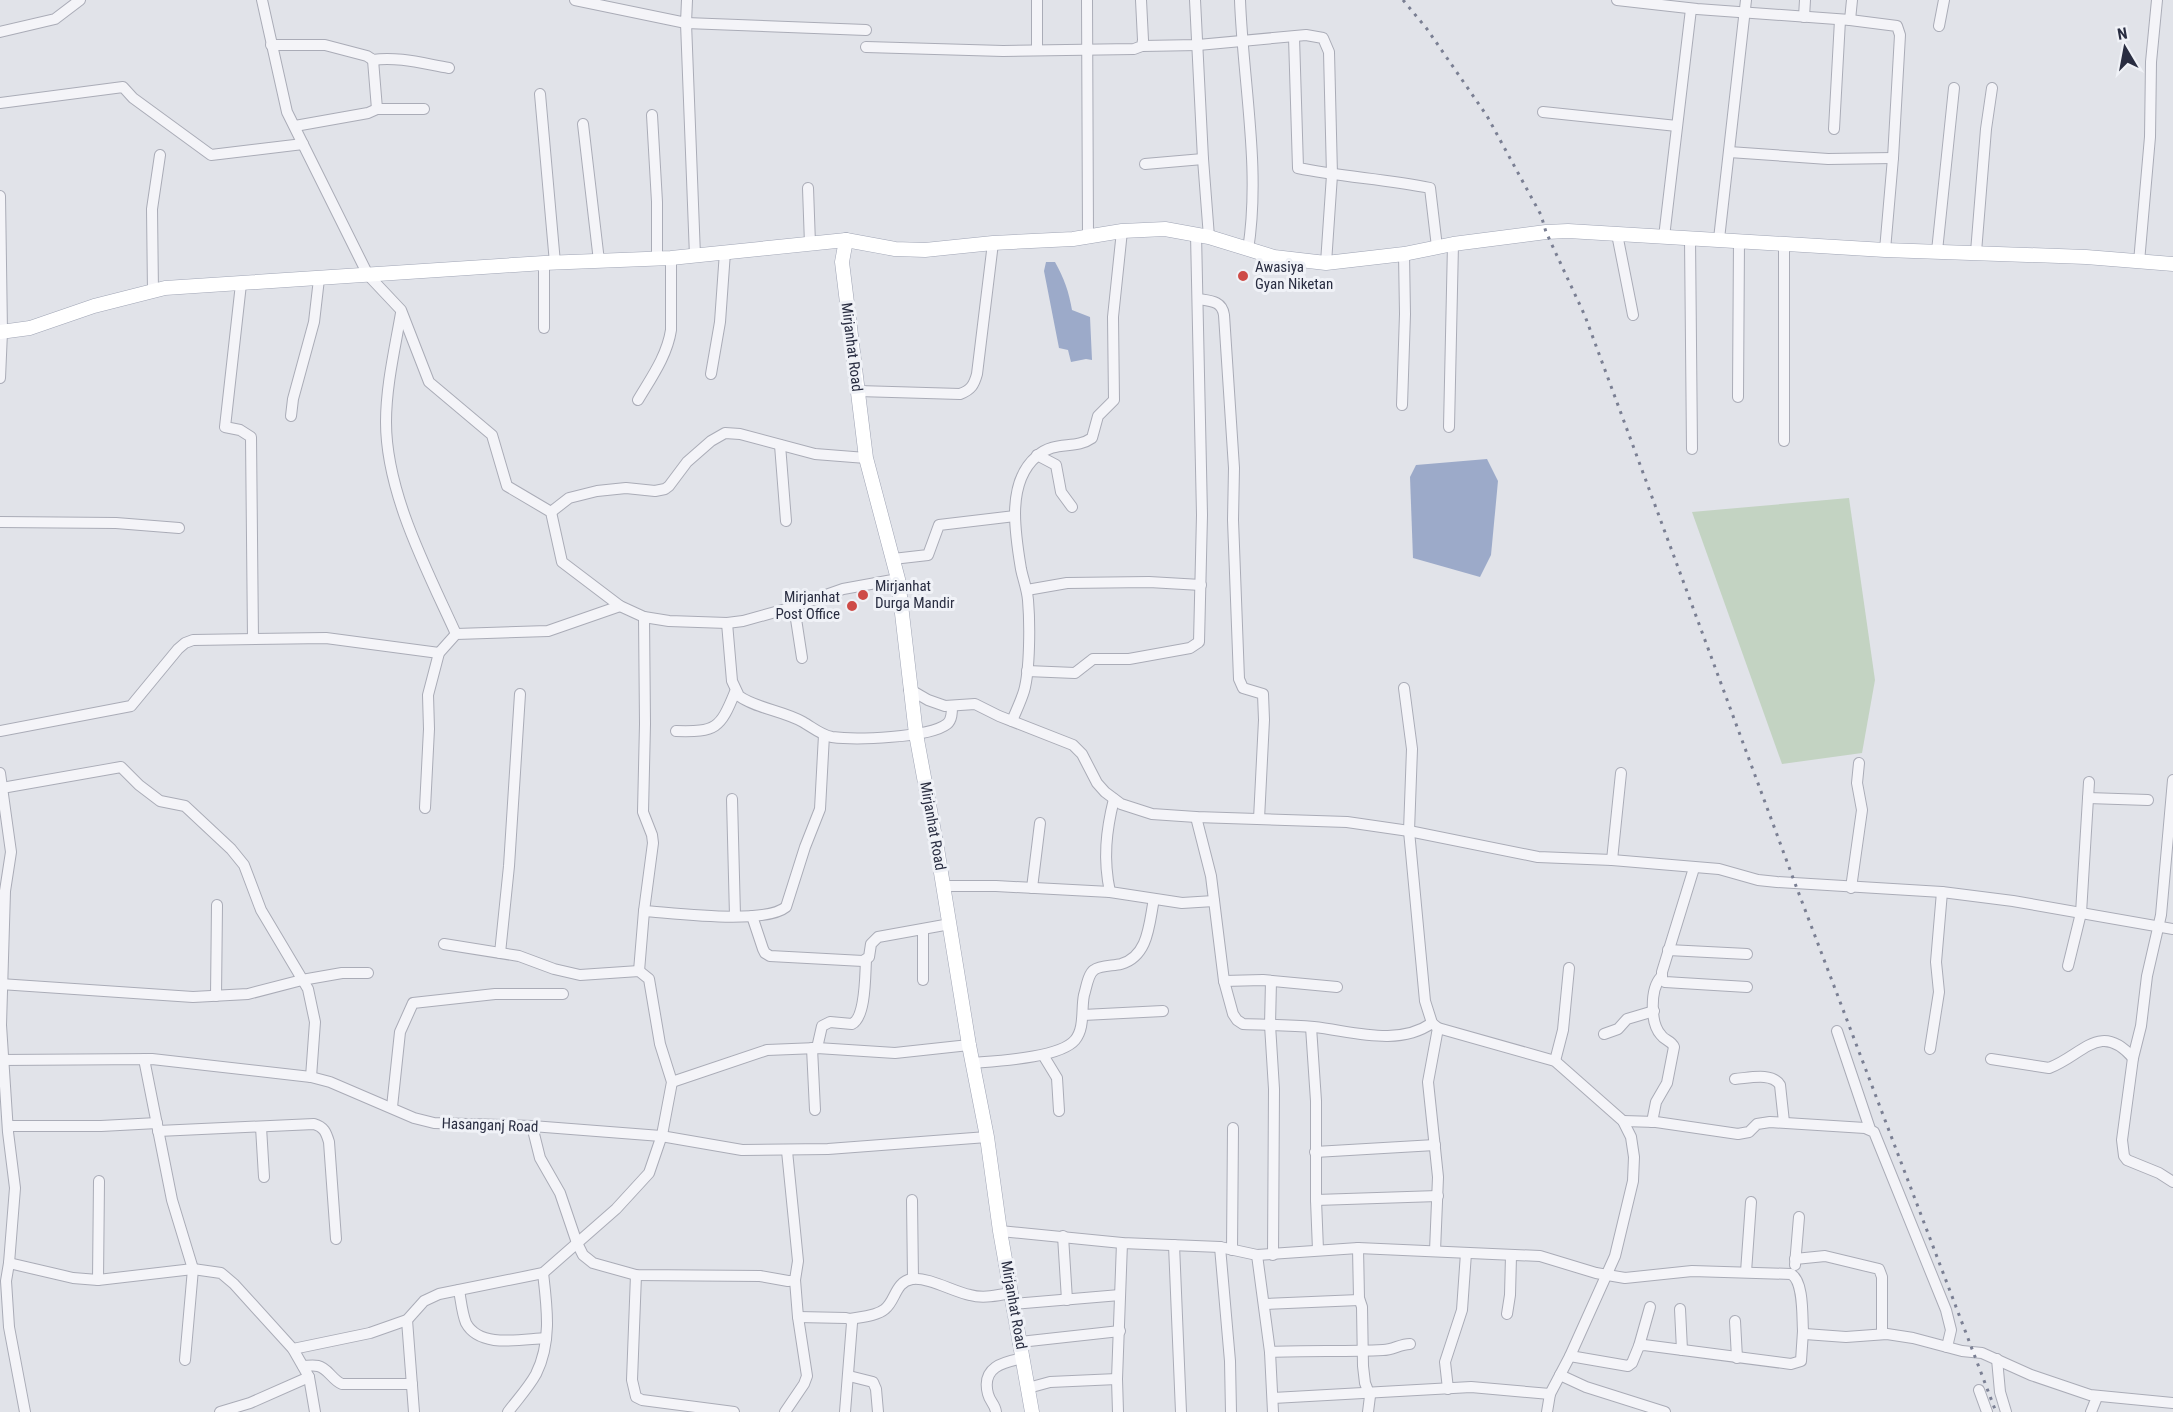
<svg xmlns="http://www.w3.org/2000/svg" width="2173" height="1412" viewBox="0 0 2173 1412" font-family="'Roboto Condensed',sans-serif">
  <rect width="100%" height="100%" fill="#e1e3e9"/>
  <polygon fill="#c3d3c2" points="1849,498 1875,680 1862,753 1782,764 1692,512"/>
  <g fill="#9caac9">
    <path d="M1046,262H1055C1064,278 1069,292 1072,310L1090,317L1092,360L1086,359L1071,362L1068,350L1059,348L1044,271Z"/>
    <polygon points="1487,459 1498,481 1491,555 1480,577 1413,558 1410,477 1416,465"/>
  </g>
  <g fill="none" stroke-linecap="round" stroke-linejoin="round">
    <g stroke="#aaacb7" stroke-width="12">
      <g id="minor">
        <polyline points="262,0 287,112 368,275 401,310 429,382 492,435 507,486 551,512 562,562 620,606 644,617 669,621 727,623 743,621 786,609 843,589 898,579"/>
        <polyline points="575,0 686,23 687,0"/>
        <polyline points="1037,0 1037,50"/>
        <polyline points="1087,0 1088,237"/>
        <polyline points="1195,0 1203,159 1209,237"/>
        <path d="M1240,0C1243,83 1261,168 1248,250"/>
        <polyline points="1617,0 1697,9 1850,20 1897,26 1900,35 1893,158 1885,250"/>
        <polyline points="1804,17 1805,0"/>
        <polyline points="1850,20 1852,0"/>
        <polyline points="1939,26 1944,0"/>
        <polyline points="0,32 55,19 80,0"/>
        <path d="M1294,37L1298,168C1342,177 1387,179 1430,188L1437,247"/>
        <path d="M271,45H325L367,56L373,60C397,56 425,64 449,68"/>
        <polyline points="1142,46 1198,45 1306,35 1323,38 1329,52 1332,175 1326,263"/>
        <polyline points="866,47 1003,51 1134,49 1142,46 1143,40 1141,0"/>
        <polyline points="373,60 377,109"/>
        <polyline points="540,94 555,263"/>
        <polyline points="0,103 123,87 133,98 211,155 303,144"/>
        <polyline points="1543,112 1677,126"/>
        <polyline points="652,115 657,202 657,259"/>
        <polyline points="583,124 599,261"/>
        <polyline points="295,126 368,113 377,109 424,109"/>
        <polyline points="1834,129 1840,20"/>
        <polyline points="1729,152 1828,159 1893,158"/>
        <polyline points="1145,164 1203,159"/>
        <polyline points="808,188 810,244"/>
        <polyline points="0,196 2,332 0,378"/>
        <polyline points="1617,234 1633,315"/>
        <polyline points="1664,237 1691,9"/>
        <polyline points="1690,238 1692,449"/>
        <polyline points="1719,239 1746,0"/>
        <polyline points="1937,251 1954,88"/>
        <polyline points="1976,252 1986,129 1992,88"/>
        <polyline points="695,256 686,23 866,30"/>
        <polyline points="2139,262 2150,137 2151,62 2157,0"/>
        <polyline points="544,263 544,328"/>
        <polyline points="241,284 225,427 240,430 251,437 253,639"/>
        <polyline points="153,292 152,209 160,155"/>
        <path d="M1198,299C1211,301 1222,301 1224,315L1234,468L1233,520L1239,679L1243,688L1263,694L1264,720L1259,819"/>
        <path d="M401,313C395,348 386,386 386,422C386,493 427,570 456,634"/>
        <polyline points="711,374 720,322 725,252"/>
        <path d="M858,391L960,394C971,390 974,385 977,374L993,243"/>
        <polyline points="1738,397 1739,240"/>
        <path d="M638,400C651,378 667,356 671,330V258"/>
        <polyline points="1402,405 1405,314 1404,254"/>
        <polyline points="291,416 293,399 314,322 319,279"/>
        <polyline points="1449,427 1453,244"/>
        <polyline points="1784,441 1784,243"/>
        <polyline points="780,445 786,521"/>
        <polyline points="1037,455 1056,465 1061,492 1072,507"/>
        <polyline points="551,512 569,498 597,491 626,488 655,491 665,489 669,486 687,462 711,441 725,433 740,434 815,454 866,458"/>
        <polyline points="0,522 116,523 179,528"/>
        <polyline points="893,559 928,555 939,525 1015,516"/>
        <polyline points="1027,590 1067,583 1149,582 1201,585"/>
        <polyline points="794,606 802,658"/>
        <path d="M727,623L732,681L739,696C755,708 784,711 803,722C812,727 821,735 832,737C855,740 929,738 947,724C952,720 952,712 952,706"/>
        <polyline points="1027,671 1075,673 1093,659 1129,659 1190,648 1199,642 1202,515 1196,234"/>
        <polyline points="1404,688 1412,749 1409,831 1425,1001 1432,1023 1438,1028 1555,1061 1623,1121 1631,1137 1634,1157 1633,1181 1615,1256 1570,1356 1550,1394 1547,1412"/>
        <polyline points="909,689 928,700 945,706 975,704 999,716 1073,745 1082,754 1097,783 1105,792 1121,804 1152,814 1196,817 1347,822 1409,831 1538,857 1612,860 1719,869 1758,880 1777,882 1942,892 2013,901 2173,929"/>
        <path d="M1012,721C1016,711 1021,701 1024,691C1030,670 1030,623 1028,600C1027,589 1023,579 1021,569C1015,533 1006,482 1037,456C1055,440 1075,450 1092,438L1098,416L1114,400L1113,317L1122,231"/>
        <polyline points="0,731 131,706 178,649 185,643 193,640 326,638 439,653"/>
        <path d="M676,731C716,732 720,729 735,692"/>
        <polyline points="0,773 11,852 5,891 1,1025 8,1132 15,1188 9,1263 6,1281 9,1327 25,1412"/>
        <polyline points="2173,780 2161,915 2147,976 2141,1026 2133,1058 2122,1140 2124,1156 2127,1160 2159,1173 2173,1182"/>
        <polyline points="2,788 121,767 139,785 160,801 185,806 231,849 244,865 261,910 308,989 315,1022 311,1077"/>
        <polyline points="2088,798 2148,800"/>
        <polyline points="732,799 735,916"/>
        <polyline points="425,808 429,729 428,695 439,653 456,634 548,631 620,606"/>
        <path d="M1196,817L1211,876L1224,981L1233,1014L1237,1020L1243,1024C1267,1025 1290,1025 1314,1027C1352,1031 1398,1047 1432,1023"/>
        <polyline points="1612,860 1621,773"/>
        <polyline points="1694,868 1662,972 1662,980 1665,982 1747,987"/>
        <polyline points="944,886 996,886 1110,892 1182,903 1214,901"/>
        <polyline points="1032,888 1040,823"/>
        <polyline points="1851,888 1862,810 1857,783 1859,763"/>
        <path d="M1110,892C1103,859 1106,831 1114,799"/>
        <path d="M644,911C674,913 764,925 786,907L805,847L820,809L824,735"/>
        <polyline points="752,916 763,949 765,953 770,956 863,961 869,957 871,944 878,937 950,924"/>
        <polyline points="1668,950 1747,954"/>
        <polyline points="500,953 509,866 520,694"/>
        <polyline points="2068,966 2081,913 2089,782"/>
        <polyline points="639,971 644,911 653,843 652,835 643,812 645,724 644,617"/>
        <polyline points="923,980 923,930"/>
        <polyline points="1224,981 1263,980 1337,987"/>
        <polyline points="1271,981 1270,1025 1274,1089 1273,1255"/>
        <polyline points="0,984 193,997 248,994 302,980 342,973 368,973"/>
        <polyline points="216,996 217,905"/>
        <polyline points="1083,1015 1163,1011"/>
        <polyline points="1311,1027 1316,1101 1316,1200 1318,1250"/>
        <polyline points="1837,1031 1870,1129"/>
        <polyline points="1604,1034 1618,1029 1627,1019 1654,1011"/>
        <polyline points="812,1048 815,1110"/>
        <path d="M817,1048L822,1026L830,1022L852,1024C866,1017 865,975 866,960"/>
        <polyline points="1930,1049 1939,992 1936,962 1942,892"/>
        <polyline points="1043,1055 1057,1078 1059,1111"/>
        <polyline points="144,1059 172,1200 193,1269 185,1360"/>
        <path d="M1991,1059L2049,1068C2082,1056 2100,1020 2133,1058"/>
        <polyline points="0,1060 152,1059 311,1077 330,1082 414,1118 434,1123 532,1126 661,1136 742,1150 828,1149 987,1137"/>
        <polyline points="1555,1061 1563,1030 1569,968"/>
        <path d="M973,1063C996,1061 1060,1058 1075,1040C1085,1028 1081,1009 1084,995C1086,989 1088,974 1094,970C1100,965 1113,966 1121,964C1149,956 1149,923 1154,899"/>
        <path d="M1735,1079C1749,1078 1772,1072 1780,1085L1784,1122"/>
        <polyline points="672,1082 767,1050 817,1048 895,1053 969,1045"/>
        <polyline points="392,1107 400,1032 413,1003 495,994 563,994"/>
        <polyline points="1623,1121 1656,1122 1738,1134 1749,1132 1757,1124 1770,1122 1865,1128 1874,1132 1946,1310 1951,1330 1947,1347"/>
        <path d="M1652,1122L1656,1102L1667,1083L1674,1047C1671,1040 1665,1041 1661,1035C1650,1023 1650,989 1661,977"/>
        <polyline points="8,1126 101,1126 157,1123"/>
        <polyline points="532,1126 540,1158 560,1193 577,1243 583,1255 593,1263 636,1275 760,1276 788,1281 795,1280 798,1261 787,1151"/>
        <polyline points="261,1127 264,1177"/>
        <path d="M158,1131L314,1124C324,1127 326,1132 329,1142L336,1239"/>
        <polyline points="1315,1152 1435,1145"/>
        <polyline points="912,1200 913,1279"/>
        <polyline points="1316,1200 1438,1196"/>
        <path d="M1000,1231L1122,1243L1220,1247L1257,1255L1358,1248L1540,1256L1596,1273L1625,1278L1692,1271L1791,1274C1804,1281 1802,1317 1803,1331L1805,1334L1846,1337L1887,1334L1913,1338L1962,1351L1982,1353L2031,1375L2090,1395L2173,1403"/>
        <polyline points="1063,1236 1067,1300"/>
        <polyline points="1174,1245 1181,1412"/>
        <polyline points="1220,1247 1230,1361 1231,1412"/>
        <polyline points="1358,1248 1359,1298 1362,1307 1363,1366 1365,1383 1370,1396 1368,1412"/>
        <polyline points="1232,1250 1233,1128"/>
        <polyline points="1435,1251 1438,1177 1428,1082 1438,1028"/>
        <polyline points="1257,1255 1270,1352 1273,1412"/>
        <polyline points="1795,1259 1825,1256 1879,1269 1882,1277 1882,1334"/>
        <polyline points="9,1263 73,1278 98,1280 193,1269 221,1273 234,1284 293,1349 309,1377 315,1412"/>
        <polyline points="1795,1265 1799,1217"/>
        <polyline points="1746,1272 1751,1202"/>
        <polyline points="636,1275 632,1380 636,1397 642,1400 734,1412"/>
        <polyline points="98,1280 99,1181"/>
        <path d="M459,1290C461,1301 462,1313 466,1323C480,1349 522,1339 546,1338"/>
        <polyline points="1014,1304 1120,1295"/>
        <polyline points="1264,1304 1359,1300"/>
        <polyline points="1680,1309 1682,1350"/>
        <polyline points="1507,1314 1510,1295 1511,1256"/>
        <polyline points="798,1317 846,1318 850,1319 852,1323 845,1412"/>
        <path d="M850,1319C860,1317 877,1316 885,1309C896,1300 895,1282 912,1279C929,1277 954,1292 970,1295C984,1299 998,1295 1011,1293"/>
        <polyline points="407,1320 414,1412"/>
        <polyline points="1735,1321 1737,1358"/>
        <polyline points="1020,1342 1120,1331"/>
        <polyline points="1639,1346 1650,1307"/>
        <polyline points="293,1349 370,1333 407,1320 424,1301 439,1294 543,1273 616,1209 649,1173 662,1135 672,1082 660,1044 649,979 639,971 580,975 554,969 519,956 444,944"/>
        <path d="M1270,1352C1308,1350 1346,1352 1383,1350C1393,1350 1400,1344 1410,1344"/>
        <polyline points="1570,1356 1628,1366 1632,1363 1639,1346 1644,1345 1791,1364 1801,1361 1803,1331"/>
        <polyline points="1997,1359 2000,1392 2006,1412"/>
        <path d="M303,1366C307,1366 313,1365 318,1366C328,1368 332,1380 342,1384H412"/>
        <polyline points="1560,1375 1586,1387 1665,1412"/>
        <polyline points="849,1376 873,1382 876,1389 878,1412"/>
        <polyline points="1028,1388 1050,1382 1117,1379"/>
        <polyline points="1448,1389 1445,1362 1462,1310 1466,1253"/>
        <polyline points="1979,1390 1987,1412"/>
        <polyline points="1273,1398 1471,1387 1550,1394"/>
        <polyline points="220,1412 250,1403 309,1377"/>
        <path d="M508,1412C517,1400 529,1387 536,1374C552,1342 547,1307 543,1273"/>
        <polyline points="785,1412 804,1384 807,1376 798,1317 795,1280"/>
        <path d="M996,1412C995,1404 990,1402 988,1394C981,1367 1003,1362 1024,1358"/>
        <polyline points="1118,1412 1117,1379 1122,1243"/>
        <polyline points="2091,1412 2097,1397"/>
      </g>
    </g>
    <g stroke="#a0a5b5" stroke-width="15">
      <g id="major">
        <polyline points="846,240 842,262 866,458 898,579 916,734 937,848 969,1045 987,1137 1000,1231 1032,1412"/>
        <polyline points="0,332 30,328 94,306 165,288 544,263 671,258 846,240 895,249 925,250 993,243 1073,239 1122,231 1165,229 1209,237 1274,257 1326,263 1404,254 1453,244 1546,232 1568,231 1885,250 2086,257 2173,264"/>
      </g>
    </g>
    <use href="#minor" stroke="#f4f4f8" stroke-width="10"/>
    <use href="#major" stroke="#fff" stroke-width="14"/>
    <polyline stroke="#7a7f93" stroke-width="3" stroke-dasharray="3 6" stroke-linecap="butt" points="1403,0 1427,29 1487,116 1541,215 1546,232 1585,316 1796,886 1996,1412"/>
  </g>
  <g fill="#ce4b47" stroke="#f0f2f7" stroke-width="2">
    <circle cx="1243" cy="276" r="6"/>
    <circle cx="863" cy="595" r="6"/>
    <circle cx="852" cy="606" r="6"/>
  </g>
  <g text-anchor="middle" stroke-width="6" stroke-linejoin="round" paint-order="stroke">
    <g font-size="15" fill="#292d41" stroke="#f0f2f7" text-anchor="start">
      <text x="1255" y="272">Awasiya<tspan x="1255" dy="17">Gyan Niketan</tspan></text>
      <text x="875" y="591">Mirjanhat<tspan x="875" dy="17">Durga Mandir</tspan></text>
      <text x="840" y="602" text-anchor="end">Mirjanhat<tspan x="840" dy="17">Post Office</tspan></text>
    </g>
    <g font-size="15" fill="#292d41" stroke="#f0f2f7">
      <text transform="translate(852 347) rotate(83)" y="5">Mirjanhat Road</text>
      <text transform="translate(933 826) rotate(80)" y="5">Mirjanhat Road</text>
      <text transform="translate(490 1125) rotate(2)" y="5">Hasanganj Road</text>
      <text transform="translate(1014 1305) rotate(80)" y="5">Mirjanhat Road</text>
    </g>
  </g>
  <g transform="translate(2125 48) rotate(350)" stroke="#f0f2f7" stroke-width="4.5" paint-order="stroke">
  <path d="M0-4.5L10 22L0 15L-10 22Z" fill="#292d41"/>
  <text y="-9" font-size="16" font-weight="bold" text-anchor="middle" fill="#292d41">N</text>
  </g>
</svg>
